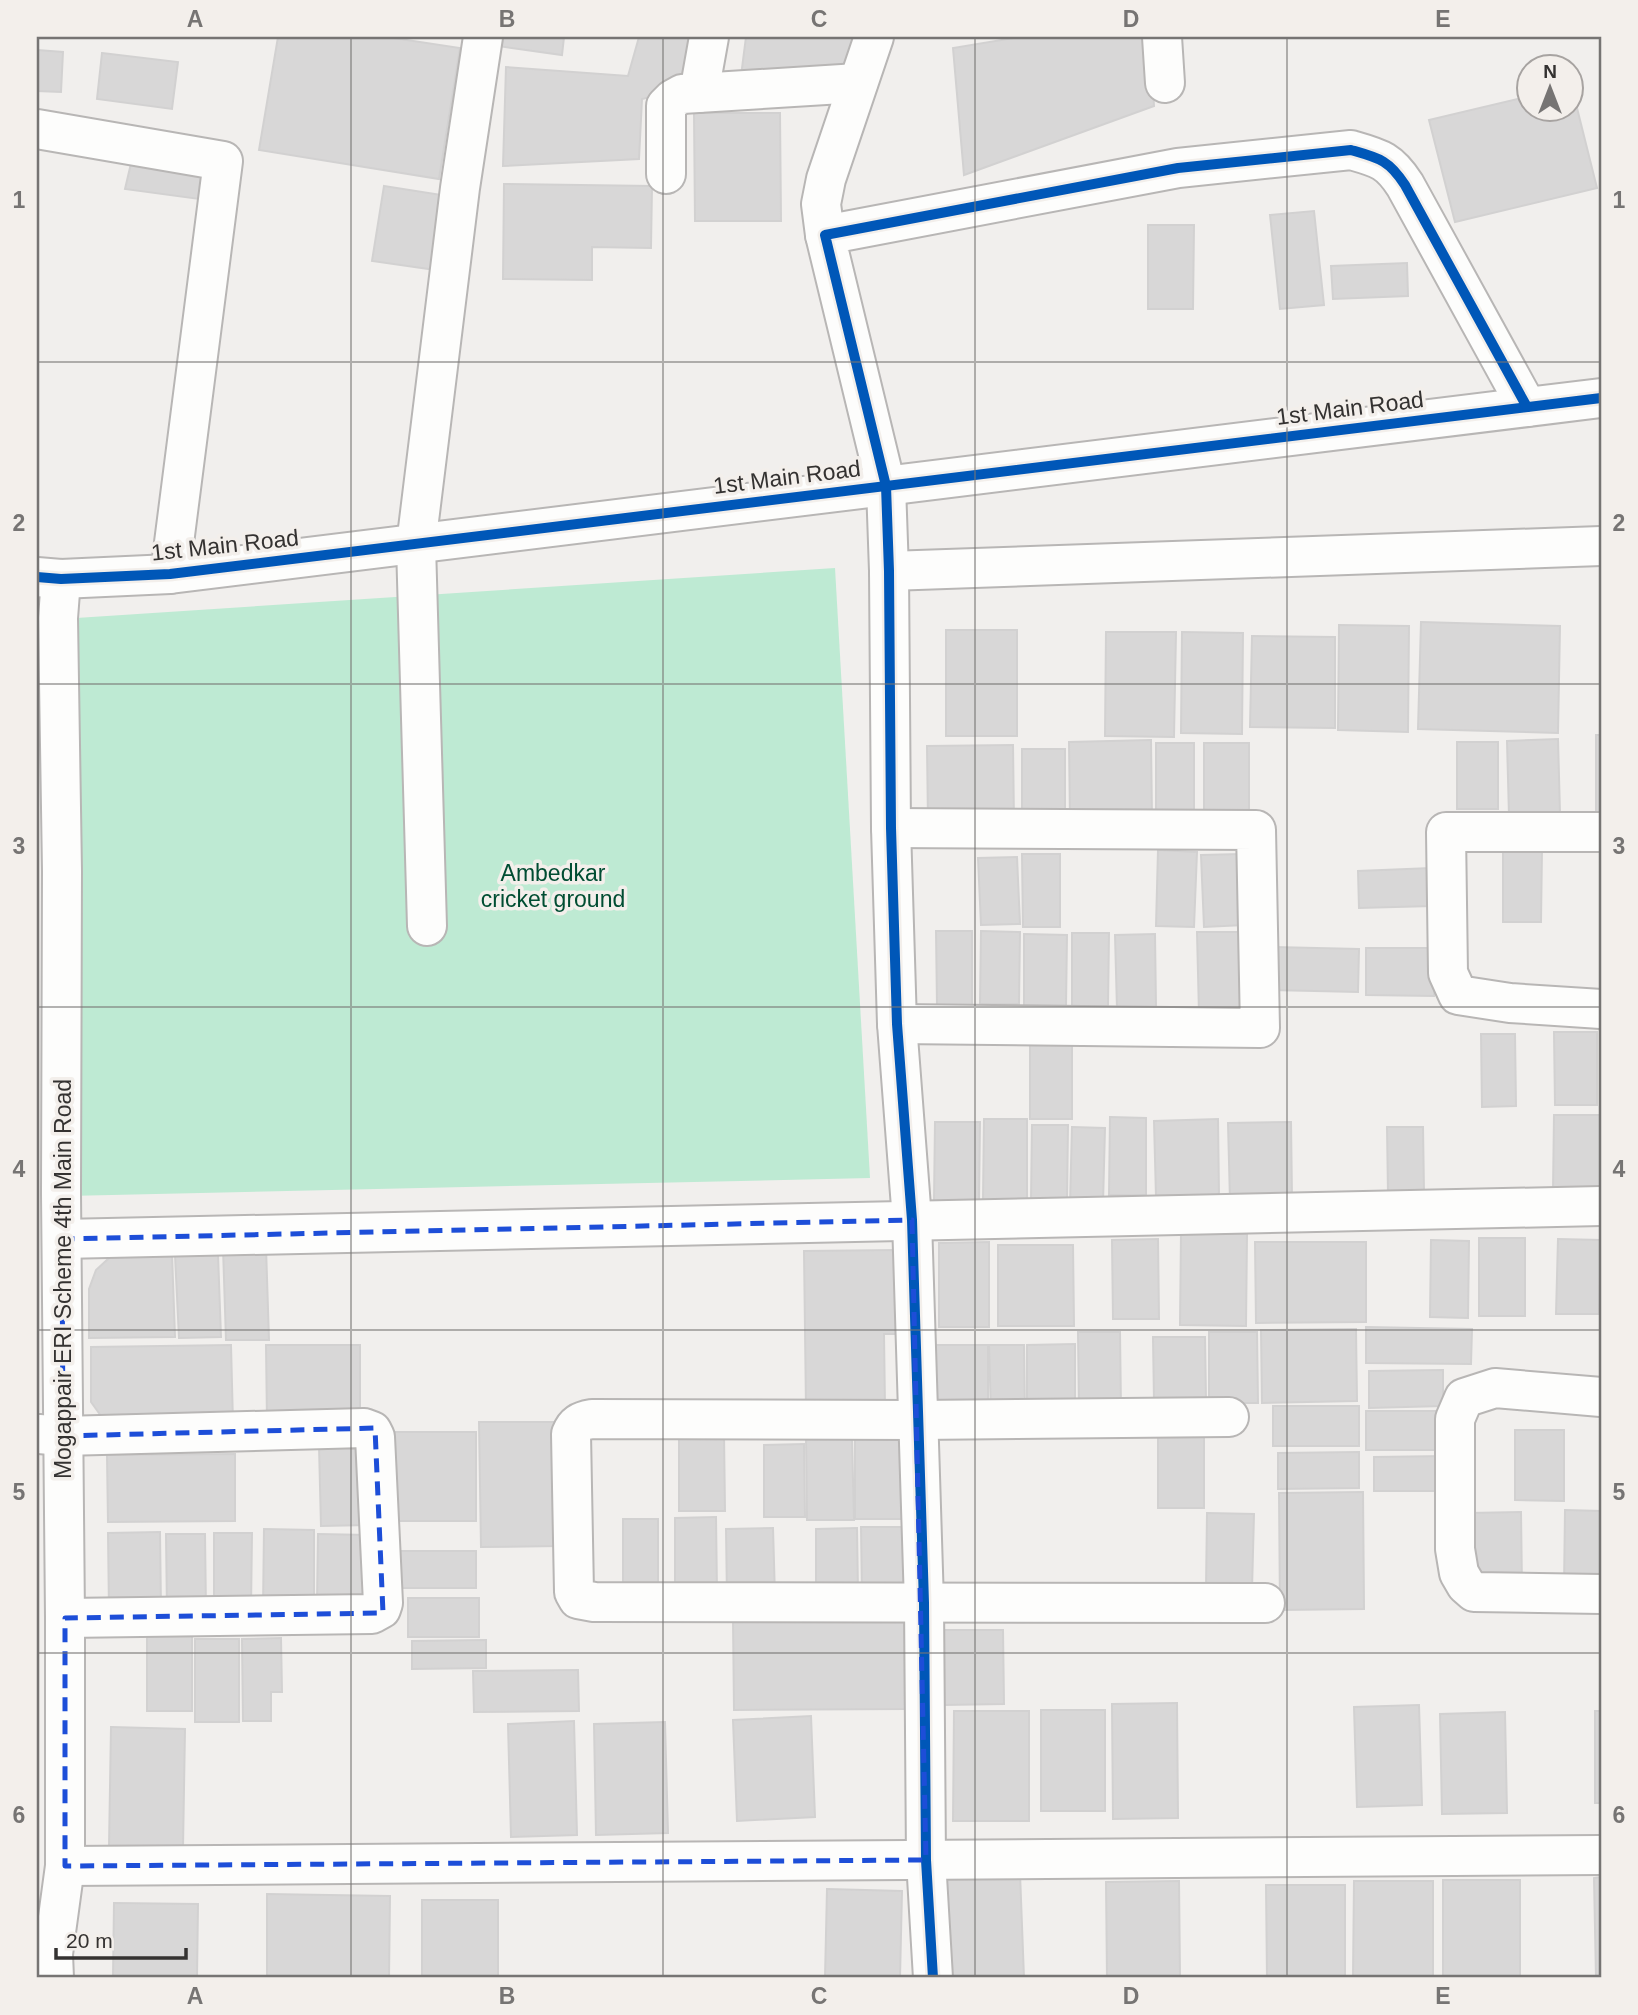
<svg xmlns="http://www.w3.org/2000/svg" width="1638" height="2015" viewBox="0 0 1638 2015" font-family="Helvetica,sans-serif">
  <rect width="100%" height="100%" fill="#f1efed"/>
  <polygon fill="#beead3" points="835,568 870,1178 67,1196 61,619"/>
  <g fill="#d8d7d7" stroke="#d2d1d1" stroke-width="2">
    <polygon points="278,37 387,37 460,48 439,179 259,150"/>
    <polygon points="499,37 564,37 562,55 498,46"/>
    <polygon points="639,37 702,37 687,88 642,99 639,159 503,166 506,67 628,76"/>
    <polygon points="746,37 855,37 857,68 741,76"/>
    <polygon points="1020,37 1150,37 1154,106 964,175 953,48"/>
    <polygon points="37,50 63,52 61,92 37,91"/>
    <polygon points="102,53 178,62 172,109 97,99"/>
    <polygon points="1572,88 1597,188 1455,222 1429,120 1530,96 1530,108 1572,108"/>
    <polygon points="694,113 780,113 781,221 695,221"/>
    <polygon points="133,155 205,168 199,199 125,189"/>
    <polygon points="504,184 652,186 651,248 592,247 592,280 503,279"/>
    <polygon points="384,186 448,196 436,270 372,261"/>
    <polygon points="1314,211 1324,305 1280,309 1270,215"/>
    <polygon points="1148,225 1194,225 1193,309 1148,309"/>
    <polygon points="1407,263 1408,296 1333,299 1331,266"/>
    <polygon points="1421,622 1560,626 1558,733 1418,729"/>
    <polygon points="1339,625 1409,626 1408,732 1338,730"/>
    <rect x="946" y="630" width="71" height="106"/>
    <polygon points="1106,632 1176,632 1174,737 1105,736"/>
    <polygon points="1182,632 1243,633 1242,734 1181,733"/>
    <polygon points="1252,636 1335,637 1335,728 1250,727"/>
    <rect x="1596" y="735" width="5" height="88"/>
    <polygon points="1558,739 1560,814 1509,816 1507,741"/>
    <polygon points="1151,740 1152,819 1070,820 1069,742"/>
    <rect x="1457" y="742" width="41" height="67"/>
    <rect x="1156" y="743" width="38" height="78"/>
    <rect x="1204" y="743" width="45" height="79"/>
    <polygon points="1013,745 1014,822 928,822 927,746"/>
    <rect x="1022" y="749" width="43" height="72"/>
    <polygon points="1503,848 1542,848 1541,922 1503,922"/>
    <polygon points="1158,850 1197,852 1194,927 1156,926"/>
    <polygon points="1022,854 1060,854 1060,927 1023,927"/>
    <polygon points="1241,854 1244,925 1204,927 1201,855"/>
    <polygon points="1017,857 1020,924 981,925 978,858"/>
    <polygon points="1431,868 1432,906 1359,908 1358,871"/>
    <polygon points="936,931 972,931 972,1005 937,1005"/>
    <polygon points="981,931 1020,932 1019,1004 980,1004"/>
    <polygon points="1197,932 1247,932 1248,1014 1199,1014"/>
    <polygon points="1072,933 1109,933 1108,1006 1072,1006"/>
    <polygon points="1024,934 1067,935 1066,1006 1024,1006"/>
    <polygon points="1155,934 1156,1008 1117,1009 1115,935"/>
    <polygon points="1273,947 1359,949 1358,992 1271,990"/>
    <polygon points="1366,948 1435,948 1434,996 1366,995"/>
    <polygon points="1554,1032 1597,1032 1597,1105 1555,1105"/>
    <polygon points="1481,1034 1515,1034 1516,1106 1482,1107"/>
    <rect x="1030" y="1042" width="42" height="77"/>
    <polygon points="1554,1115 1601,1115 1601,1192 1553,1191"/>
    <polygon points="1110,1117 1146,1118 1146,1195 1109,1195"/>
    <polygon points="984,1119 1027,1119 1027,1200 983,1200"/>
    <polygon points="1218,1119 1219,1196 1156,1197 1154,1121"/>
    <polygon points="935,1122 980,1122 979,1201 934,1201"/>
    <polygon points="1291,1122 1292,1199 1230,1201 1228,1123"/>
    <polygon points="1032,1125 1068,1125 1067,1201 1031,1201"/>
    <polygon points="1072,1127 1105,1128 1103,1204 1070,1204"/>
    <polygon points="1387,1127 1423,1127 1424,1192 1388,1193"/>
    <polygon points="1181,1234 1247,1234 1246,1326 1180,1325"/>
    <rect x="1479" y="1238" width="46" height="78"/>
    <polygon points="1158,1239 1159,1319 1113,1319 1112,1240"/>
    <polygon points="1558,1239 1601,1240 1599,1314 1556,1314"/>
    <polygon points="1431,1240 1469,1241 1468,1318 1430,1317"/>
    <polygon points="989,1242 989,1327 939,1327 939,1243"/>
    <polygon points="1255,1242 1366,1242 1366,1322 1256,1323"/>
    <polygon points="998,1245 1073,1245 1074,1326 998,1326"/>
    <polygon points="266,1247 269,1340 226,1340 223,1248"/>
    <polygon points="898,1250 898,1334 884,1334 885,1408 806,1408 804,1251"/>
    <polygon points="172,1254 175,1337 89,1338 89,1289 96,1270 109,1258"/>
    <polygon points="218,1254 221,1337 179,1338 175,1255"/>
    <polygon points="1366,1327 1472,1329 1471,1364 1366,1363"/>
    <polygon points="1356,1329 1357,1401 1262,1403 1261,1330"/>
    <polygon points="1078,1332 1120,1332 1121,1409 1079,1409"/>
    <polygon points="1209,1332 1257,1332 1258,1403 1209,1403"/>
    <polygon points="1153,1337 1205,1337 1206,1401 1154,1401"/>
    <polygon points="1075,1344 1075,1416 1027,1416 1027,1345"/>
    <polygon points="231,1345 233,1423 109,1427 91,1402 91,1347"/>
    <polygon points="266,1345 360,1345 360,1421 267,1421"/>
    <rect x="935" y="1345" width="53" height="71"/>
    <polygon points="989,1345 1024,1345 1025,1415 991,1415"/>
    <polygon points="1443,1370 1443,1406 1369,1408 1369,1371"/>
    <rect x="1273" y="1406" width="86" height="40"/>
    <rect x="1366" y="1411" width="82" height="39"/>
    <polygon points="479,1422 558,1422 559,1546 481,1547"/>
    <rect x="1158" y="1427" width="46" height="81"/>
    <polygon points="1515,1430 1564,1430 1564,1501 1515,1500"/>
    <rect x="392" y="1432" width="84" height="89"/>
    <polygon points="855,1432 902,1432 904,1519 855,1519"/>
    <polygon points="679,1434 724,1434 725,1511 679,1511"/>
    <polygon points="806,1437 852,1437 854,1520 807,1520"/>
    <polygon points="804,1444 805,1517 764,1517 764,1445"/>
    <polygon points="367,1445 369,1525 321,1526 319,1446"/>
    <polygon points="1359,1452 1359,1488 1278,1489 1278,1453"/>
    <polygon points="235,1454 235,1521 108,1522 107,1455"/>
    <polygon points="1446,1456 1446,1491 1374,1491 1374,1457"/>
    <polygon points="1363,1492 1364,1609 1280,1610 1279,1493"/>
    <polygon points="1565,1510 1601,1511 1601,1588 1564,1588"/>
    <polygon points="1521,1512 1522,1588 1471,1588 1469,1513"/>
    <polygon points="1207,1513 1254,1514 1252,1590 1206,1589"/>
    <polygon points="716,1517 717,1593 675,1595 675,1518"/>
    <rect x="623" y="1519" width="35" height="73"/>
    <polygon points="861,1527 908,1527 909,1594 862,1594"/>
    <polygon points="773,1528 775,1597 727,1598 726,1529"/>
    <polygon points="857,1528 858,1593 816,1594 816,1529"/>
    <polygon points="264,1529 314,1530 314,1610 263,1609"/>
    <polygon points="160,1532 161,1610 109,1611 108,1533"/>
    <polygon points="214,1533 252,1533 251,1609 214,1609"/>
    <polygon points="166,1534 205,1534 206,1611 167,1611"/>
    <polygon points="318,1534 368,1535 367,1604 317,1603"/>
    <rect x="392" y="1551" width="84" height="37"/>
    <rect x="408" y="1598" width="71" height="39"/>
    <polygon points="904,1618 905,1709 734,1710 733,1619"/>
    <polygon points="943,1630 1003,1630 1004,1704 943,1705"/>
    <rect x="147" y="1636" width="45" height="75"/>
    <polygon points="281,1638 282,1692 271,1692 271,1721 243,1721 242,1639"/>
    <rect x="195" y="1639" width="44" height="83"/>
    <polygon points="486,1640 486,1668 412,1669 412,1641"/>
    <polygon points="578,1670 579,1711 474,1712 473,1671"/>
    <polygon points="1177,1703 1178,1818 1113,1819 1112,1704"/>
    <polygon points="1419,1705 1422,1805 1357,1807 1354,1707"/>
    <rect x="1041" y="1710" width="64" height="101"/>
    <polygon points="954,1711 1029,1711 1029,1821 953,1821"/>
    <rect x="1595" y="1711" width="6" height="92"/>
    <polygon points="1505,1712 1507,1813 1442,1814 1440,1714"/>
    <polygon points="811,1716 815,1817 737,1821 733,1720"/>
    <polygon points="574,1721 577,1835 511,1837 508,1724"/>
    <polygon points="665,1722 668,1833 596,1835 594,1724"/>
    <polygon points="111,1727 185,1729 183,1848 109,1847"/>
    <polygon points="1020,1873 1024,1978 949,1978 946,1876"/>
    <polygon points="1601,1877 1601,1978 1596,1978 1594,1878"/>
    <rect x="1443" y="1880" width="77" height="98"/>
    <polygon points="1179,1881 1180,1978 1107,1978 1106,1882"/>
    <polygon points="1354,1881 1433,1881 1433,1978 1353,1978"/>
    <polygon points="1266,1885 1345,1885 1345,1978 1267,1978"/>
    <polygon points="827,1889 902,1891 900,1978 825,1978"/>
    <polygon points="267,1894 390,1896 389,1978 267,1978"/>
    <rect x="422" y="1900" width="76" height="78"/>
    <polygon points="114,1903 198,1904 197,1978 113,1978"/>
  </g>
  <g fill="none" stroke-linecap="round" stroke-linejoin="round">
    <g stroke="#b8b6b5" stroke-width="42">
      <g id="minor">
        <polyline points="1162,37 1165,83"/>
        <polyline points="699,93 709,37"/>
        <polyline points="37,129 223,161 170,574"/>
        <polyline points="666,174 666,106 673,99 682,94 858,83"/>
        <polyline points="825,235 821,204 826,179 874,37"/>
        <polyline points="889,571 1601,546"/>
        <polyline points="37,577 61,579 170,574 1601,398"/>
        <polyline points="891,828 1256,830 1260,1028 897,1024"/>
        <polyline points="1601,832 1446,832 1448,973 1458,995 1510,1003 1601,1009"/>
        <polyline points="427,926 416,545 460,188 483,37"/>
        <polyline points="62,1239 1601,1206"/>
        <polyline points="1601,1397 1495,1388 1464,1398 1455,1419 1455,1549 1459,1573 1466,1585 1474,1592 1601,1594"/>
        <path d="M1229,1417L918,1420L592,1419C580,1421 575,1424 571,1434L574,1592L578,1599L594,1602L1265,1603"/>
        <polyline points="39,1434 63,1436 364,1428 372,1431 375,1437 383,1603 381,1609 372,1614 65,1618"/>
        <polyline points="65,1866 1601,1855"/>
        <polyline points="54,1978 53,1954 65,1866 65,1618 61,1194 62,871 58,618 61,579"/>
        <path d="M933,1978L926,1860L924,1603L912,1220L897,1024L891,828L889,571L886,486L825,235L1178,168L1351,150C1379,158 1389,160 1405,185L1527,407"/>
      </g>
    </g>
    <use href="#minor" stroke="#fdfdfc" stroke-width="38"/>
    <g stroke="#f3efeb" stroke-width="15">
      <g id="cycleway">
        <polyline points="37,577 61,579 170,574 1601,398"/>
        <path d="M933,1978L926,1860L924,1603L912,1220L897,1024L891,828L889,571L886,486L825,235L1178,168L1351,150C1379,158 1389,160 1405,185L1527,407"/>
      </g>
    </g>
    <use href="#cycleway" stroke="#0057b8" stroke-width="10"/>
  </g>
  <path fill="none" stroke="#1d4ed8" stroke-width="5" stroke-dasharray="14 9" stroke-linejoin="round" d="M912,1220L926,1860L65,1866V1618L383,1613L375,1428L63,1436L62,1239Z"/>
  <path fill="none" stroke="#767473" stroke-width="2" stroke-opacity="0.55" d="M351,37V1978M663,37V1978M975,37V1978M1287,37V1978M37,362H1601M37,684H1601M37,1007H1601M37,1330H1601M37,1653H1601"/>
  <g text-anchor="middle" stroke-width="7" stroke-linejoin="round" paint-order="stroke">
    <g font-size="23" fill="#343231" stroke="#f3efeb">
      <text transform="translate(1350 408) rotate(-7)" y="8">1st Main Road</text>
      <text transform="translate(787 477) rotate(-7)" y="8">1st Main Road</text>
      <text transform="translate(225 545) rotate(-6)" y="8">1st Main Road</text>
      <text transform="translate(63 1279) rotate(-90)" y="8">Mogappair ERI Scheme 4th Main Road</text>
    </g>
    <g font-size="23" fill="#004d32" stroke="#f3efeb">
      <text x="553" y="881">Ambedkar<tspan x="553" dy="26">cricket ground</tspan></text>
    </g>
  </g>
  <rect width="1638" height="2015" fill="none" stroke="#f3efeb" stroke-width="77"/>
  <g transform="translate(1550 88)"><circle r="33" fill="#f3efeb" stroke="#a7a3a1" stroke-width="2"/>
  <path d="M0-5L12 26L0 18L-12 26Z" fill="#767473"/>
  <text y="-10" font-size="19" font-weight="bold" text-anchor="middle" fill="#343231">N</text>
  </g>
  <path d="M56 1948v10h130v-10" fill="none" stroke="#343231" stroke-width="3.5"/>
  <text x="66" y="1948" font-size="21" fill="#343231" stroke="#f3efeb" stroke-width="5" paint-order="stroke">20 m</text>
  <rect x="38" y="38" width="1562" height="1938" fill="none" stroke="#767473" stroke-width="2.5"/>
  <g font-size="23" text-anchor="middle" font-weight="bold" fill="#767473">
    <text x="195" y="27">A</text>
    <text x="507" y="27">B</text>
    <text x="819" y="27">C</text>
    <text x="1131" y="27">D</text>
    <text x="1443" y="27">E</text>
    <text x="19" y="208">1</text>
    <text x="1619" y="208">1</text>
    <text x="19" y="531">2</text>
    <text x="1619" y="531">2</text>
    <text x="19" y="854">3</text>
    <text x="1619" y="854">3</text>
    <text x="19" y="1177">4</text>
    <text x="1619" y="1177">4</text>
    <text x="19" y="1500">5</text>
    <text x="1619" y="1500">5</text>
    <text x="19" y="1823">6</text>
    <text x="1619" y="1823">6</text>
    <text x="195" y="2004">A</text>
    <text x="507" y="2004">B</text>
    <text x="819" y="2004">C</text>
    <text x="1131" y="2004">D</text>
    <text x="1443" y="2004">E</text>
  </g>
</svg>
